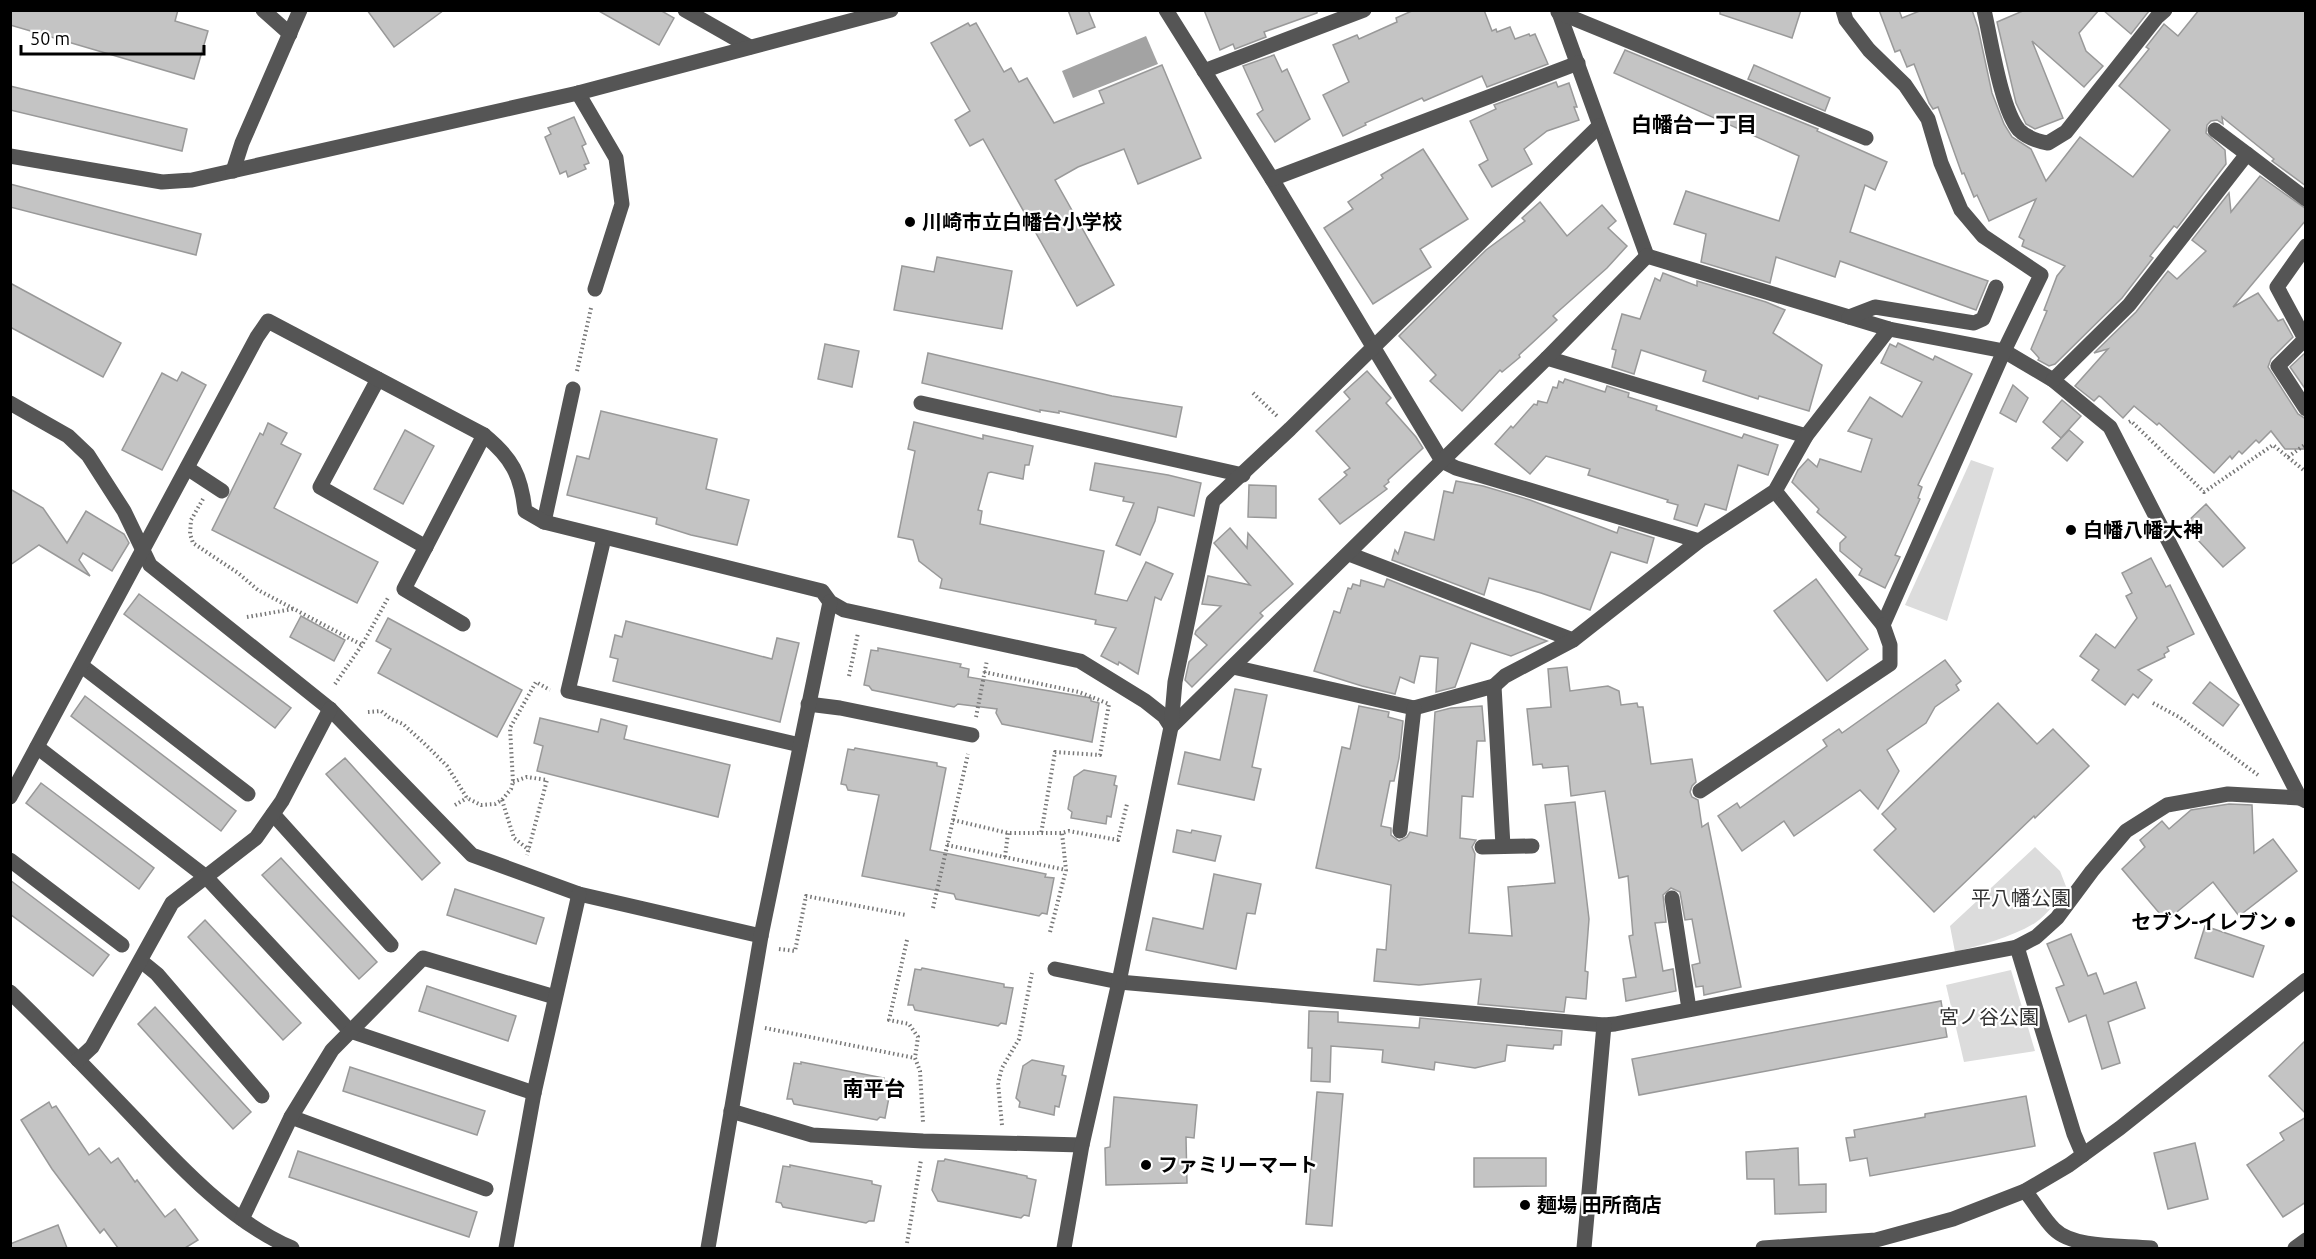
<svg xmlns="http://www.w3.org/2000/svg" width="2316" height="1259" viewBox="0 0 2316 1259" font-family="Ubuntu,'Noto Sans JP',sans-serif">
  <rect width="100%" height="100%" fill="#fff"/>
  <g fill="#dcdcdc">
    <polygon points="1971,460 1994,468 1947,621 1905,605"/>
    <path d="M2035,847L2060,871L2067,889C2057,900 2048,914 2035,923C2010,938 1982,945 1955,952L1950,926Z"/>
    <polygon points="2011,970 2035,1051 1964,1062 1946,985"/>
  </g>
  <polygon fill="#a3a3a3" points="1146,36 1158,64 1073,98 1062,71"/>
  <g fill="#c4c4c4" stroke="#999" stroke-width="1.5">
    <polygon points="10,10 178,10 175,21 208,31 194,79 10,25"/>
    <polygon points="367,10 444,10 394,47"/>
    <polygon points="597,10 660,10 674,18 659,45"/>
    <polygon points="1068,10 1088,10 1095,27 1077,34"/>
    <polygon points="1204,10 1317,10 1317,13 1264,32 1266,37 1235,49 1233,44 1220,50"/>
    <polygon points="1414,10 1484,10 1492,31 1496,29 1497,32 1510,27 1515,39 1529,34 1530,36 1535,34 1548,64 1487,87 1482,76 1424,101 1422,98 1365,123 1366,125 1343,136 1323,95 1349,82 1333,45 1357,35 1359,39 1397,22 1396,18"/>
    <polygon points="1720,10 1801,10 1792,38 1720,14"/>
    <polygon points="1879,10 1899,10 1902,18 1922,10 1972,10 1978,28 1992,93 2004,124 2012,137 2031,149 2046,181 2080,137 2133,177 2170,130 2119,86 2149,49 2146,47 2164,24 2178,36 2199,10 2306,10 2306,186 2272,161 2274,159 2222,117 2223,124 2217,120 2211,121 2207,125 2206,133 2225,150 2226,164 2177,228 2174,226 2150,256 2153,258 2122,298 2055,364 2049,366 2038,360 2039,358 2031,349 2047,311 2044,310 2057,276 2065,266 2022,246 2024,240 2019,237 2036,199 1989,221 1977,195 1974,197 1964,173 1962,174 1938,107 1933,109 1929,103 1914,64 1907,67 1900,50 1895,52"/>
    <polygon points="2025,10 2099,10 2079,33 2086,51 2103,66 2084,87 2032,41 2063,118 2035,129 2026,124 2016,103 1997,22"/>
    <polygon points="2103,10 2149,10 2149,11 2131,34"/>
    <polygon points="968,23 970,26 976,23 1004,72 1011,68 1019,82 1027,78 1054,123 1104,103 1099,91 1162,65 1201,158 1138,184 1124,149 1078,167 1055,180 1114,285 1077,306 983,139 970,146 955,120 970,111 931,43"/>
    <polygon points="1625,50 1818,129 1817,131 1887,162 1875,190 1865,185 1850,232 1988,281 1976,310 1840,261 1835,277 1776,257 1770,283 1701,262 1706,234 1674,224 1686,191 1779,221 1799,156 1614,73"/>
    <polygon points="1274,55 1282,72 1287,69 1310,119 1275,142 1257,114 1263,110 1243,66"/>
    <polygon points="1754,65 1830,98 1825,111 1748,79"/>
    <polygon points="1556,82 1558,87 1569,83 1577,107 1574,107 1579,120 1547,131 1524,149 1532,164 1492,187 1479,165 1488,160 1470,121 1496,109 1494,105"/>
    <polygon points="10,86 187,129 182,151 10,110"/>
    <polygon points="574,117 586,144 582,146 589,163 584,165 586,169 568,177 566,171 560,174 545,137 551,134 548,128"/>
    <polygon points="1423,149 1468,219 1420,249 1431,267 1373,304 1324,228 1353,209 1348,202 1383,178 1381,175"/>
    <polygon points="2260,176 2306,209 2306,220 2233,307 2258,293 2278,321 2283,319 2293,337 2271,359 2268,367 2298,414 2306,419 2306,449 2285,449 2271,431 2259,443 2256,440 2242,454 2239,451 2232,459 2230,456 2214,473 2159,423 2157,425 2134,406 2123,418 2101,397 2099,396 2094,401 2075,386 2108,349 2094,353 2136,312 2168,271 2177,279 2206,251 2192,240 2229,193 2231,212"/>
    <polygon points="10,184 201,234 196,255 10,207"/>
    <polygon points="1540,202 1567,236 1602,205 1616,221 1608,228 1627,246 1607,268 1553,316 1557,320 1519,355 1520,357 1502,372 1500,370 1462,411 1430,381 1436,375 1399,336 1486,250 1525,221 1522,218"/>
    <polygon points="937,257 1012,271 1002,329 894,310 902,266 934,272"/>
    <polygon points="1663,273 1697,286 1697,281 1766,302 1785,310 1773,333 1822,365 1809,411 1759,396 1758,399 1703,381 1706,371 1641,350 1634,374 1612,367 1616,350 1612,349 1622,314 1640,319 1655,278 1660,281"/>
    <polygon points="10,283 121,343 103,377 10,327"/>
    <polygon points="1898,343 1933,360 1935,356 1972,374 1918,485 1922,487 1918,498 1920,499 1895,555 1900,557 1885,588 1859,575 1862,569 1840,551 1840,543 1846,537 1817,512 1819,509 1792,482 1798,470 1808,459 1817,467 1820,459 1861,472 1872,439 1848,431 1870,397 1902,417 1922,382 1881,363 1890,344 1896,347"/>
    <polygon points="825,344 859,351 852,387 818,379"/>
    <polygon points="2306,352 2306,390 2290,367"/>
    <polygon points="928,353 1112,396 1182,407 1176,437 1059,411 1059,413 1040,410 1040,412 922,383"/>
    <polygon points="1367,371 1391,398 1386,403 1416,437 1423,448 1388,480 1389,482 1384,486 1387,489 1340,524 1319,499 1347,475 1344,472 1350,468 1316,431 1350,399 1344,392"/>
    <polygon points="182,372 206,385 162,470 122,450 162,373 177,381"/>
    <polygon points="1565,379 1605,392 1607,386 1629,393 1628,397 1657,406 1656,410 1742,438 1744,434 1778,445 1768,475 1738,465 1726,510 1705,504 1697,526 1674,519 1678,505 1667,502 1668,500 1588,475 1590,469 1546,456 1530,474 1495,444 1511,426 1513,428 1534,404 1537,405 1538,401 1547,403 1553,387 1557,388 1559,381 1563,383"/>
    <polygon points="2013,385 2028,398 2016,422 2000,413"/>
    <polygon points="2062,400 2081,416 2061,438 2043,422"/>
    <polygon points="601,411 717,439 706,489 749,500 737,545 691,535 656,524 657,518 567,495 577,456 589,459"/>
    <polygon points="914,422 983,439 983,435 1033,446 1029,465 1025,465 1023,479 991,472 988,473 978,510 982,511 980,524 1104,551 1095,594 1127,601 1146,562 1173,574 1161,600 1155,597 1138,674 1119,662 1118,665 1101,656 1116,628 1095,624 1096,620 940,588 942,579 919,561 913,540 898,537 915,451 908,449"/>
    <polygon points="268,423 287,433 281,444 301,454 274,508 378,562 357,603 212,530 260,433 263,435"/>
    <polygon points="405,430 434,446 403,504 374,489"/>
    <polygon points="2069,430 2083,442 2067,461 2052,448"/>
    <polygon points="1095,463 1168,475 1201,483 1194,516 1158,507 1155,521 1140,555 1116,545 1134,503 1123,501 1124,497 1090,490"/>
    <polygon points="1456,481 1483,486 1530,500 1617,533 1619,527 1654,538 1647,563 1611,552 1590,610 1541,593 1489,578 1484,595 1392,560 1395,550 1398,554 1405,532 1434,540 1444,491 1453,493"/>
    <polygon points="1249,485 1276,486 1276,518 1248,517"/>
    <polygon points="10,489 43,508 67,543 86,511 124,534 129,543 112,571 83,553 79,560 90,576 39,545 10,565"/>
    <polygon points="2206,504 2245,548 2223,567 2184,525"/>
    <polygon points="1230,528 1247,548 1248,533 1293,584 1260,613 1263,616 1192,687 1185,680 1189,662 1207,645 1195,634 1196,631 1221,606 1202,604 1208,576 1250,585 1214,543"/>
    <polygon points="2151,558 2166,587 2170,585 2194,634 2167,647 2169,651 2164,654 2165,657 2138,670 2152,680 2138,698 2133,694 2125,705 2092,680 2099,670 2080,656 2096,634 2115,648 2137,618 2126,596 2132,593 2122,573"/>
    <polygon points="1387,579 1478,615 1547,641 1511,656 1471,643 1455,687 1436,692 1438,658 1420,656 1414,683 1400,677 1395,694 1362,686 1314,671 1334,611 1340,613 1348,588 1351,589 1353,584 1360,586 1361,580 1384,587"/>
    <polygon points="1816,579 1868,649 1827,681 1774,611"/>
    <polygon points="139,594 291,708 275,728 124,614"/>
    <polygon points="301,616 345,640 334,661 290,637"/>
    <polygon points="388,618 522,690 497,737 378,673 391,649 376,641"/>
    <polygon points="626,621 772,659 777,638 799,643 780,722 613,681 618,659 610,657 615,635 622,637"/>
    <polygon points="878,648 961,664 960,667 969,669 968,677 1091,698 1091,701 1099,703 1092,742 1002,724 996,713 997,709 958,704 954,707 872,690 869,686 864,685 871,650 878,651"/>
    <polygon points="1945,660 1961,681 1956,685 1959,690 1935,707 1926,723 1887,750 1899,771 1878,809 1860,790 1794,836 1784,821 1742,851 1718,816 1737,803 1740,808 1827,746 1823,740 1839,729 1842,733"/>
    <polygon points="1567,667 1570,691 1608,686 1619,691 1621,705 1637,703 1638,707 1643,707 1651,764 1692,759 1696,782 1692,786 1690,792 1692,797 1698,800 1702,827 1708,823 1741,987 1704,995 1703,986 1696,987 1692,965 1700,963 1692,919 1685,920 1680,892 1671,888 1663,895 1666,922 1655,923 1663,971 1673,969 1676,991 1626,1001 1623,979 1636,977 1629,936 1633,935 1628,876 1619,878 1605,791 1571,796 1568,766 1543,768 1542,764 1533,765 1527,709 1551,707 1548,669"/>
    <polygon points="2210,682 2239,705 2223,726 2193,703"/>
    <polygon points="1235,689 1267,695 1252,767 1261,769 1254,800 1178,784 1185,752 1220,760"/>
    <polygon points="85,696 236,811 221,831 71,716"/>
    <polygon points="1998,703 2037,744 2053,729 2089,766 2035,818 2034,816 1934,912 1874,850 1896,829 1882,814"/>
    <polygon points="1359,706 1389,712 1388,717 1403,721 1399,758 1394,781 1390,781 1381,826 1391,828 1391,835 1399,841 1407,837 1410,832 1427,836 1435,712 1451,708 1482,706 1485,741 1477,741 1473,797 1462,796 1460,838 1476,840 1472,847 1475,854 1469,933 1512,936 1508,887 1555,883 1545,805 1575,802 1589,919 1585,971 1588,972 1586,999 1566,997 1564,1012 1478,1004 1481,979 1419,985 1374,981 1377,949 1386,950 1391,885 1316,868 1342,747 1350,749"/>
    <polygon points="540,718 598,732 601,719 627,726 624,739 730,765 718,817 537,771 543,746 534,743"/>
    <polygon points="855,748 937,763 937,766 946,768 930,850 1046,874 1045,877 1054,878 1047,914 1042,913 1039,916 1005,909 956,899 954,894 862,876 879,795 848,790 846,785 841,784 848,749 854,750"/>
    <polygon points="345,758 440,863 422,880 326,774"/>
    <polygon points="1084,770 1116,776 1114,785 1117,786 1111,817 1107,816 1106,824 1071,818 1072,812 1068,809 1074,777"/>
    <polygon points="41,783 154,868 139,889 26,803"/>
    <polygon points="2229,804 2252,805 2254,853 2273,839 2297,871 2239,916 2213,882 2166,921 2122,869 2145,847 2140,840 2162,821 2169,829 2191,810"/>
    <polygon points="1177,830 1191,833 1192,830 1221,836 1215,861 1173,852"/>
    <polygon points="281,858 377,962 359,979 262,875"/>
    <polygon points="1214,874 1261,884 1255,914 1247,913 1236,969 1146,950 1153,918 1203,929"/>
    <polygon points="10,880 109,955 93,976 10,914"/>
    <polygon points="455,889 544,918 536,944 447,915"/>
    <polygon points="205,920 301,1023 283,1040 188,937"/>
    <polygon points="2205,926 2264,946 2253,977 2195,958"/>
    <polygon points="2071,934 2088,976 2096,973 2104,994 2136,982 2145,1008 2108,1022 2120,1063 2102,1069 2086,1015 2069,1022 2056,988 2064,985 2047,944"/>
    <polygon points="922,968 1004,984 1004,987 1013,988 1006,1024 1001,1023 998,1026 915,1010 913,1005 908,1005 915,969 921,970"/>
    <polygon points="427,986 516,1016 508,1041 419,1011"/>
    <polygon points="1941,1001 1947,1037 1639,1095 1632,1059"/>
    <polygon points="155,1007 251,1112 233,1129 138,1024"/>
    <polygon points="1309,1011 1338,1012 1338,1022 1419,1028 1420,1018 1562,1031 1561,1045 1554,1045 1553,1049 1507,1045 1505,1061 1475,1068 1435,1062 1434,1070 1382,1062 1383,1050 1331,1046 1330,1082 1311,1081 1312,1048 1308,1048"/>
    <polygon points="2306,1040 2306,1114 2269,1076"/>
    <polygon points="1032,1060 1064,1066 1062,1075 1066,1076 1059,1107 1055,1106 1054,1115 1019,1107 1020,1102 1016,1098 1023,1066"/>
    <polygon points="801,1062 884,1078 883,1081 892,1082 885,1118 880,1117 877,1120 794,1104 792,1099 787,1099 794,1063 801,1064"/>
    <polygon points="350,1067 485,1111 477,1135 343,1091"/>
    <polygon points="1317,1092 1343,1094 1332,1226 1306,1224"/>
    <polygon points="2026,1096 2035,1146 1870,1176 1867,1158 1850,1161 1846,1138 1855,1137 1854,1130 1925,1117 1925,1114"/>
    <polygon points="1114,1097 1197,1105 1194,1138 1186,1137 1187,1183 1106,1185 1105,1148 1110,1147"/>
    <polygon points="49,1102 52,1108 56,1106 89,1155 99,1148 111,1163 118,1158 135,1182 137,1180 165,1217 175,1209 198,1240 185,1248 118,1248 104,1229 100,1233 52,1169 21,1120"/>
    <polygon points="2306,1117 2306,1202 2283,1217 2247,1165 2284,1140 2280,1133"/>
    <polygon points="2195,1143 2208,1199 2168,1209 2154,1153"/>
    <polygon points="1798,1148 1799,1185 1826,1184 1826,1212 1775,1214 1774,1179 1747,1179 1746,1152"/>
    <polygon points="298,1151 477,1212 469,1237 289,1177"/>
    <polygon points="1474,1158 1546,1158 1546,1186 1474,1187"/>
    <polygon points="945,1159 1027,1176 1027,1178 1036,1180 1029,1216 1024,1215 1021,1218 938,1201 932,1190 938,1161 944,1161"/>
    <polygon points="790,1165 872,1181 872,1184 881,1186 874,1221 869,1221 866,1223 783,1207 781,1203 776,1202 783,1166 790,1167"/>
    <polygon points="58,1225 67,1248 10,1248 10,1244"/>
  </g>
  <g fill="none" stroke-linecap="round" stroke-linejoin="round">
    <g stroke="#777" stroke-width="4" stroke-dasharray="1.5 3" stroke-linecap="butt">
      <polyline points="577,371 591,308"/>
      <polyline points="1253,393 1277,416"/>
      <polyline points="2129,422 2131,421 2204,492 2273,445 2306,472"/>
      <polyline points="2288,457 2306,444"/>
      <polyline points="203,499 191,520 190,534 193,543 238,573 258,590 362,645"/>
      <polyline points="247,617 293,609"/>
      <polyline points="984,672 1079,692 1109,704 1100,755 1055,752 1041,834"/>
      <polyline points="849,676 858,633"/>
      <polyline points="335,684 362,645 388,598"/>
      <polyline points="2153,703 2179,717 2258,775"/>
      <polyline points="368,712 381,711 391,719 403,724 427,746 447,766 467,798 481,805 495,804 502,800 511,789 513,782 510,728 536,682 550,690"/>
      <polyline points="976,717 987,660"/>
      <polyline points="513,782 527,777 547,780 527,855"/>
      <polyline points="502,800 514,838 529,850"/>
      <polyline points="455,805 467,798"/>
      <polyline points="953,820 1008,833 1062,833 1069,831 1118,840 1127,804"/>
      <polyline points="947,845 1066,870"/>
      <polyline points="1005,857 1008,833"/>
      <polyline points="933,908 968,754"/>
      <polyline points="1050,932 1066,870 1062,833"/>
      <polyline points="907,940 889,1020 909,1024 918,1037 915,1058 920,1071 923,1122"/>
      <polyline points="779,949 795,951 806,896 906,915"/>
      <polyline points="765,1028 915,1058"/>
      <polyline points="1002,1125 998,1083 1002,1068 1019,1039 1032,973"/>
      <polyline points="907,1243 921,1160"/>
    </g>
    <g stroke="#555" stroke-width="15">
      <polyline points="263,10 290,34"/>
      <polyline points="685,10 750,47"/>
      <polyline points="1166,10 1272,179 1442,461 1456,468 1699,541"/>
      <polyline points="1558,10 1647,256"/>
      <path d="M1984,10C1991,40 2001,109 2019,130C2027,138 2037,141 2048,143L2066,132L2157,17L2165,10"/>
      <polyline points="1558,12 1866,138"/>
      <polyline points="1204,71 1364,10"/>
      <polyline points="578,93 616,158 622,204 595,289"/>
      <polyline points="2215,130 2247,154"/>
      <polyline points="10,156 162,182 192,180 578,93 891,10"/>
      <polyline points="233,171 242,143 300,10"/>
      <polyline points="1272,179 1578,63"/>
      <polyline points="2306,246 2277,287 2305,339 2278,366 2306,409"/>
      <polyline points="1647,256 1889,329 2004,351 2053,380 2110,427 2300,798"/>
      <polyline points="1849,317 1875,307 1974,323 1983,319 1996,287"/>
      <polyline points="1547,358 1806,436"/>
      <polyline points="378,379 320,487 426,547"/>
      <polyline points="2053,380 2129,305 2247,154 2306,199"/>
      <polyline points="10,403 68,436 88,455 124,511 150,565 330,709 472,855 579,894 761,936"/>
      <polyline points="921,403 1243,475"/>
      <polyline points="187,468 222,491"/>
      <polyline points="1775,491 1883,625 2004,351 2041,275 1983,236 1961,210 1941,163 1928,119 1905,85 1869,50 1846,20 1843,10"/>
      <polyline points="544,522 573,389"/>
      <polyline points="604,538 568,691 800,745"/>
      <polyline points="1349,554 1573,640"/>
      <polyline points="463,624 404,589 484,435"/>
      <polyline points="82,666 248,794"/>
      <polyline points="1233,667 1414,708 1494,686 1505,676 1573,640 1699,541 1775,491 1806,436 1889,329"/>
      <polyline points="1494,686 1503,846"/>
      <polyline points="808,704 840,708 972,735"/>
      <polyline points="1171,727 1547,358 1647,256"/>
      <polyline points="37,747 206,877 350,1031 534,1093"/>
      <polyline points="1700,791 1890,664 1890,645 1883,625"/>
      <path d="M10,797L257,337L268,321L484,435C512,458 521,475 525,511L544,522L822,591L830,602L844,610L1080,661L1145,701L1164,716L1171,727"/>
      <polyline points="273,814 391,945"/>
      <polyline points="1400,831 1414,708"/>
      <polyline points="1482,847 1532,846"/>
      <polyline points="10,860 122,945"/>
      <polyline points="1672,898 1689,1009"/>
      <polyline points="2017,947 2074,1134 2083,1155"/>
      <polyline points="141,961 157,974 262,1096"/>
      <polyline points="1055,969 1119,982 1604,1025 1615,1024 2017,947 2036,937 2057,918 2092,871 2126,831 2167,805 2228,794 2300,798 2306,801"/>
      <path d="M10,992C54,1034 96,1078 138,1122C181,1168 233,1223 292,1248"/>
      <polyline points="78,1060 92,1047 172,903 256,838 282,801 330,709"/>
      <polyline points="731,1111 812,1135 923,1141 1082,1145"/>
      <polyline points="291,1117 486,1189"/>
      <path d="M2025,1191C2035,1203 2043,1218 2054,1229C2074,1249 2124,1245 2151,1248"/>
      <polyline points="242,1219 291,1117 332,1050 423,958 555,997"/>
      <polyline points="506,1248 534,1093 579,894"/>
      <polyline points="708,1248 761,936 830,602"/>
      <polyline points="1064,1248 1082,1145 1119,982 1171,727 1175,682 1213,501 1290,429 1599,126"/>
      <polyline points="1584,1248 1604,1025"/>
      <polyline points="1763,1248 1876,1240 1953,1219 2025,1191 2069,1165 2120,1128 2306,980"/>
      <polyline points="2295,1248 2306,1240"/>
    </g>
  </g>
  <g fill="#000" stroke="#fff" stroke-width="2">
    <circle cx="910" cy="222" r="6"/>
    <circle cx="2071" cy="530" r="6"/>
    <circle cx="2290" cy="922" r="6"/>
    <circle cx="1146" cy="1165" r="6"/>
    <circle cx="1525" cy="1205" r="6"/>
  </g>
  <g text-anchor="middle" stroke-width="4.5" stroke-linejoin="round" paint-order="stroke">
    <g font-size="20" font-weight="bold" fill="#000" stroke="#fff" text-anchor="start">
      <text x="922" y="229">川崎市立白幡台小学校</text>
      <text x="2083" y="537">白幡八幡大神</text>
      <text x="2278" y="929" text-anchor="end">セブン-イレブン</text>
      <text x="1158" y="1172">ファミリーマート</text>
      <text x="1537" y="1212">麺場 田所商店</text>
    </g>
    <g font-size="20" fill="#333" stroke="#fff">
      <text x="2021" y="905">平八幡公園</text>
      <text x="1989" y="1024">宮ノ谷公園</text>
    </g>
    <g font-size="21" font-weight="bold" fill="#000" stroke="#fff">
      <text x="1694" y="132">白幡台一丁目</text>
      <text x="874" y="1096">南平台</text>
    </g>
  </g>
  <rect width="2316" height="1259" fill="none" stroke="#000000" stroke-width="24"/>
  <path d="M21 45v9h183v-9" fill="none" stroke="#000000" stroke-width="3"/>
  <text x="30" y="45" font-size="18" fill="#000000" stroke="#ffffff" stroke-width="4.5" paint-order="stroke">50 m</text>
</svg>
